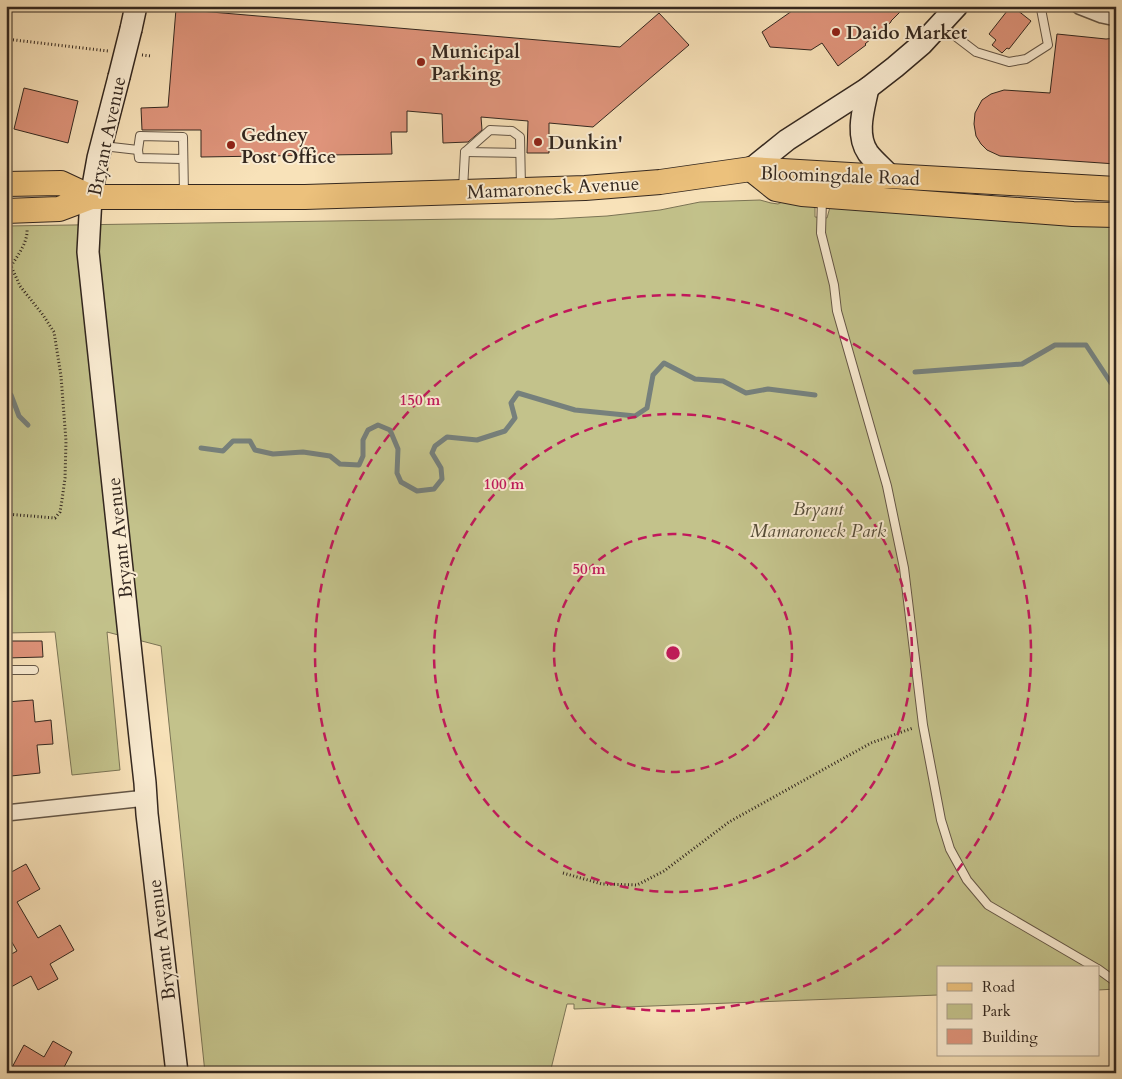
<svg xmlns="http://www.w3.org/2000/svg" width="1122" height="1079" viewBox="0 0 1122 1079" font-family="Cardo,serif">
  <rect width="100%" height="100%" fill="#f8e2b9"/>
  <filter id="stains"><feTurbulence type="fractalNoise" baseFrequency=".004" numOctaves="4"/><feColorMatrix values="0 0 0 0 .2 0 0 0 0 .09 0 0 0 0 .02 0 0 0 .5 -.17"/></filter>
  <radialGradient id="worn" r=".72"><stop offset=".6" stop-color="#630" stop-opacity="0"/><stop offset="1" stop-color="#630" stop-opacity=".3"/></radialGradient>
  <polygon fill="#c3c28b" stroke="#7b7455" points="760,200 771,203 778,204 786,200 809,203 815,208 815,217 827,218 830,207 1116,226 1116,989 1098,990 1098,968 938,968 938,995 574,1009 574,1004 567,1004 550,1073 205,1073 161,646 107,632 120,770 72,775 55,632 6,633 6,226 462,219 553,219 607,216 660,210 700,202"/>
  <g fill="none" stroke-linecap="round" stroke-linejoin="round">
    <g stroke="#76807c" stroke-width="5">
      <polyline points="915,372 1022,364 1055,345 1086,345 1111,383 1116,385"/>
      <polyline points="6,392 11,395 19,416 28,425"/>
      <polyline points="201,448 223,451 233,441 250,441 255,450 273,454 303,452 330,456 340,464 359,465 363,456 363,440 368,430 378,425 390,430 398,449 397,473 401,482 417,491 434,489 442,479 441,468 432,453 435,446 447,437 477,440 505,431 515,418 511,403 518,393 575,410 635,416 647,408 653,375 664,363 695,379 723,381 746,393 768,389 815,395"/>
    </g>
  </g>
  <g fill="#df947b" stroke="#33271f">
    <polygon points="799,6 906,6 891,21 891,22 865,44 866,45 838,66 822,43 811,50 770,47 762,32"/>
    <polygon points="1011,6 1012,6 1031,21 1009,49 1007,48 1002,53 992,45 996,40 989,34"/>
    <polygon points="176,9 620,47 659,13 689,45 593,127 549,123 549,153 527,153 528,121 481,117 482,130 468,142 443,143 442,114 407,111 407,132 391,132 392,154 201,157 201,130 142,130 141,108 168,107"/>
    <polygon points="1057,34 1106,39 1116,38 1116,164 1000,156 987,150 981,144 976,136 974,124 975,113 982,100 991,94 1004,90 1050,93"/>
    <polygon points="24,88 78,101 68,143 14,129"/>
    <polygon points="6,641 42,641 43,657 6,658"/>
    <polygon points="33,700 35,722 51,720 53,744 37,745 40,773 11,776 9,749 6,750 6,702"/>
    <polygon points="26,864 40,889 17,902 38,938 60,925 74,950 50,964 58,979 38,990 31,976 11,987 6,979 6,957 17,951 6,932 6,875"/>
    <polygon points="53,1041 72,1052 61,1073 9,1073 24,1045 44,1057"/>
  </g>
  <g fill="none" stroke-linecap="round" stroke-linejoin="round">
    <g stroke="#645646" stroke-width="10">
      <g id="lane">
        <polyline points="942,26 976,52 1009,62 1026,59 1048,45 1041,9 1042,6"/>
        <polyline points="103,146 138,150"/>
        <polyline points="465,152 520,153"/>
        <polyline points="183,159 139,158 138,150 140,136 183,137 184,195"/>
        <polyline points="463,189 465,152 490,130 512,131 520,137 521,188"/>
        <polyline points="822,199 821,233 834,285 837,311 887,486 904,568 923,725 941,820 950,849 967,880 988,905 1096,968"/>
        <polyline points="6,670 34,670"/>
        <polyline points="1098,969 1116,982"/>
      </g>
    </g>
    <g stroke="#645646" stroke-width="18">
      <g id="street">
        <polyline points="1079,6 1102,15 1116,18"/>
        <polyline points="6,813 146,798"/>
      </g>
    </g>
    <g stroke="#33271f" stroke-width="24">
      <g id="secondary">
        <polyline points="131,29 136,6"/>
        <polyline points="119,77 98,158 91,197 88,252 141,747 145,783 147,814 177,1073"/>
        <path d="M868,88C864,108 855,134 868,153C874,161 883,168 890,176"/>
        <polyline points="751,169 787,140 868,88 895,67 922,44 957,6"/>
      </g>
    </g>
    <g stroke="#33271f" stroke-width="26">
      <g id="primary">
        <polyline points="751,169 776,189 802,194 1073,214 1116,215"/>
        <polyline points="6,184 61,183 91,197"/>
        <polyline points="6,211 59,209 91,197 305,197 585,188 660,182 751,169 867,176 890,176 1116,189"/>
      </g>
    </g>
    <g stroke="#33271f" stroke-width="3" stroke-dasharray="1 2.5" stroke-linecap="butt">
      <polyline points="6,39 108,51"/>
      <polyline points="142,55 151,56"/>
      <polyline points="6,263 11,266 20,286 43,315 54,332 61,376 66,441 65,478 62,500 60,512 55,518 6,514"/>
      <path d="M11,266C18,255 28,242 27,229"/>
      <polyline points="563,873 602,884 637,885 664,871 729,822 871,743 913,728"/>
    </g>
    <use href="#lane" stroke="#faecd2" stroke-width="8"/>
    <use href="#street" stroke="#faecd2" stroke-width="15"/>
    <use href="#secondary" stroke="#faecd2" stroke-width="21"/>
    <use href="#primary" stroke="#ecc17c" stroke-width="24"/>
    <g stroke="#33271f" stroke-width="24" stroke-linecap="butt">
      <polyline id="secondary-bridge" points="119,77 131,29"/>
    </g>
    <use href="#secondary-bridge" stroke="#faecd2" stroke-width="21"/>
  </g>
  <g fill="none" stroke="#c2185b" stroke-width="2.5" stroke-dasharray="9 6">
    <circle cx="673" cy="653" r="119"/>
    <circle cx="673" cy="653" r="239"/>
    <circle cx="673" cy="653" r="358"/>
  </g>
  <g fill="#8f2418" stroke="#faecd2" stroke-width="2">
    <circle cx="836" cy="32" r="5"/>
    <circle cx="421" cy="62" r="5"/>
    <circle cx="538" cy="142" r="5"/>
    <circle cx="231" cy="145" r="5"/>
  </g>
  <g text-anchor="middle" stroke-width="4" stroke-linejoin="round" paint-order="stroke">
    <g font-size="19" font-weight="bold" fill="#33271f" stroke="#faecd2" text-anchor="start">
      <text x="846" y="39">Daido Market</text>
      <text x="431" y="58">Municipal<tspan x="431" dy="22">Parking</tspan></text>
      <text x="241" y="141">Gedney<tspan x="241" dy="22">Post Office</tspan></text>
      <text x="548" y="149">Dunkin'</text>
    </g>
    <g font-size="19" fill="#33271f" stroke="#faecd2">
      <text transform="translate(106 136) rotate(-78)" y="7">Bryant Avenue</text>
      <text transform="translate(840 175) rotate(2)" y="7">Bloomingdale Road</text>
      <text transform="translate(553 187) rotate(-3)" y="7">Mamaroneck Avenue</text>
      <text transform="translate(119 538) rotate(-96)" y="7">Bryant Avenue</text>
      <text transform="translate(161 940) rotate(-97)" y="7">Bryant Avenue</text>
    </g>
    <g font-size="19" font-style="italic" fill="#574e3a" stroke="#faecd2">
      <text x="818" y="515">Bryant<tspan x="818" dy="22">Mamaroneck Park</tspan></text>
    </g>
  </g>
  <circle cx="673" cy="653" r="8" fill="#c2185b" stroke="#faecd2" stroke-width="2.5"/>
  <g font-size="15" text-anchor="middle" font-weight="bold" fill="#c2185b" stroke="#faecd2" stroke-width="4" stroke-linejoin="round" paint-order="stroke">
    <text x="420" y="405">150 m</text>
    <text x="504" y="489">100 m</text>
    <text x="589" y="574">50 m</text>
  </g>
  <rect width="1122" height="1079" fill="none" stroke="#f8e2b9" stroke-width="25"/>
  <rect x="8" y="8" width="1107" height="1064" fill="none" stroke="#33271f" stroke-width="2.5"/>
  <rect x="12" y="12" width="1097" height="1054" fill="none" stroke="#33271f"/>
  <rect x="937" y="966" width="162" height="90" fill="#faecd2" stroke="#aa9d8a"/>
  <rect x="947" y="983" width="25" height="8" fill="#ecc17c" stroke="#aa9d8a"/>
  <text x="982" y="992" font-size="15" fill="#33271f">Road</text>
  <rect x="947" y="1004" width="25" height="15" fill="#c3c28b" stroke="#aa9d8a"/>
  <text x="982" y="1016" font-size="15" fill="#33271f">Park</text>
  <rect x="947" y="1029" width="25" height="15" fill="#df947b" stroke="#aa9d8a"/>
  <text x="982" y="1042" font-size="15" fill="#33271f">Building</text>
  <rect width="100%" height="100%" filter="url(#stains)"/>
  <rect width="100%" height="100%" fill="url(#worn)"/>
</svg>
